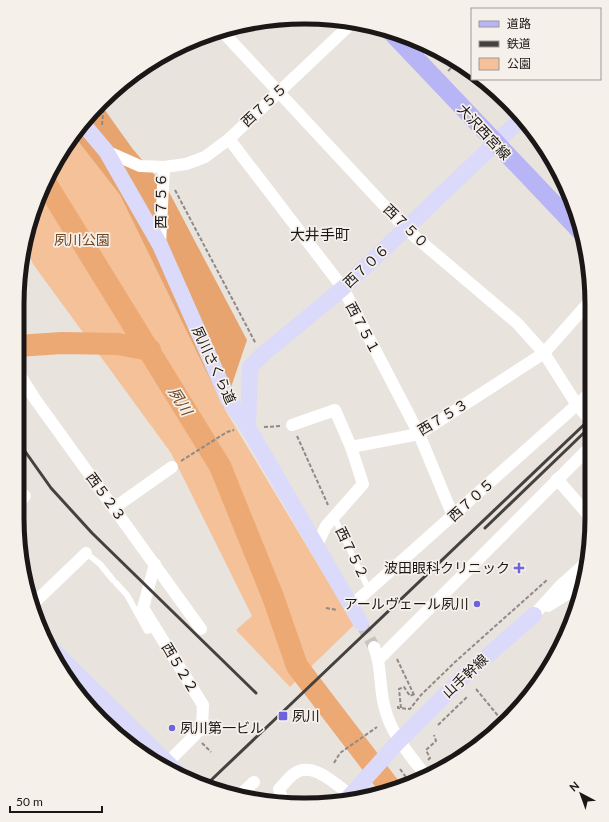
<svg xmlns="http://www.w3.org/2000/svg" width="609" height="822" viewBox="0 0 609 822" font-family="Lato,'Noto Sans JP',sans-serif">
  <rect width="100%" height="100%" fill="#e9e3de"/>
  <polygon fill="#f5c198" points="74,136 120,195 224,408 354,625 290,687 236,630 252,616 171,453 33,264 24,244 27,230 66,145"/>
  <polygon fill="#e7a46e" points="102,106 132,148 169,192 247,340 224,408 120,195 74,136"/>
  <g fill="none" stroke-linecap="round" stroke-linejoin="round">
    <g stroke="#eca973" stroke-width="22">
      <polyline points="47,185 220,466 273,597 297,666 391,789"/>
      <polyline points="17,346 62,343 118,344 150,350"/>
    </g>
    <polyline stroke="#cac4c0" stroke-width="12" stroke-dasharray="12 6" stroke-linecap="butt" points="361,623 374,647"/>
    <g stroke="#8f8a87" stroke-width="2" stroke-dasharray="4 2" stroke-linecap="butt">
      <polyline points="448,71 458,62"/>
      <polyline points="102,125 104,104"/>
      <polyline points="175,190 256,344"/>
      <polyline points="264,427 282,426"/>
      <polyline points="297,436 328,505"/>
      <polyline points="181,461 227,432 234,430"/>
      <polyline points="585,550 590,546"/>
      <polyline points="326,608 337,610"/>
      <polyline points="397,659 415,697"/>
      <polyline points="476,689 504,723"/>
      <polyline points="398,706 398,708 410,709 421,695 455,662 548,579"/>
      <polyline points="401,708 399,689 404,687 410,696 414,694"/>
      <polyline points="438,725 468,696"/>
      <polyline points="202,743 211,752"/>
      <polyline points="428,760 430,758 426,750 436,741 434,735"/>
      <polyline points="334,763 340,753 377,727"/>
      <polyline points="400,769 411,784"/>
    </g>
    <g stroke="#fff" stroke-width="6">
      <polyline points="418,58 430,47"/>
      <polyline points="334,517 369,590"/>
      <polyline points="86,553 100,564 113,580"/>
      <polyline points="116,583 127,595 147,631 156,628"/>
    </g>
    <g stroke="#fff" stroke-width="12">
      <polyline points="221,30 406,229 517,323 544,353 577,405 591,421"/>
      <polyline points="229,139 343,288 419,434 453,516"/>
      <polyline points="106,151 140,166 164,167 160,245"/>
      <polyline points="164,167 186,164 205,157 229,139 353,22"/>
      <polyline points="17,361 18,372 35,399 201,629"/>
      <polyline points="292,425 335,410 351,447"/>
      <polyline points="557,479 591,518"/>
      <polyline points="17,504 25,496"/>
      <polyline points="114,508 172,467"/>
      <polyline points="317,545 326,526 363,484 351,447 419,434 544,353 590,301"/>
      <polyline points="155,564 143,608 203,705 202,728 164,766"/>
      <polyline points="32,605 86,553"/>
      <polyline points="351,606 590,393"/>
      <polyline points="548,606 569,593 584,579"/>
      <polyline points="534,615 560,586 587,562"/>
      <path d="M374,647C382,665 379,685 384,705C390,733 409,754 426,776"/>
      <polyline points="379,659 591,446"/>
      <polyline points="89,704 99,695"/>
      <polyline points="239,796 254,782"/>
      <path d="M283,802L279,789C284,784 289,777 295,773C313,761 337,785 350,795"/>
    </g>
    <g stroke="#dbdafa" stroke-width="16">
      <polyline points="84,125 106,151 160,245 228,399 248,427 361,623"/>
      <polyline points="248,427 250,367 262,355 343,288 522,118"/>
      <polyline points="49,646 182,777"/>
      <polyline points="347,799 399,741 464,676 534,615"/>
    </g>
    <polyline stroke="#b7b5f5" stroke-width="18" points="390,31 580,231"/>
    <g stroke="#44413f" stroke-width="3">
      <polyline points="17,440 51,488 92,533 256,693"/>
      <polyline points="485,528 591,426"/>
      <polyline points="206,785 591,418"/>
    </g>
  </g>
  <g fill="#6e63dd" stroke="#f6f0eb" stroke-width="1.5">
    <path d="M517 562h4v4h4v4h-4v4h-4v-4h-4v-4h4z"/>
    <circle cx="477" cy="604" r="4"/>
    <rect x="278" y="711" width="10" height="10" rx="2"/>
    <circle cx="172" cy="728" r="4"/>
  </g>
  <g text-anchor="middle" stroke-width="3.5" stroke-linejoin="round" paint-order="stroke">
    <g font-size="14" fill="#1a1716" stroke="#f6f0eb">
      <text transform="translate(264 105) rotate(-43)" y="5">西７５５</text>
      <text transform="translate(484 132) rotate(47)" y="5">大沢西宮線</text>
      <text transform="translate(161 201) rotate(-90)" y="5">西７５６</text>
      <text transform="translate(406 226) rotate(44)" y="5">西７５０</text>
      <text transform="translate(366 266) rotate(-43)" y="5">西７０６</text>
      <text transform="translate(363 328) rotate(62)" y="5">西７５１</text>
      <text transform="translate(214 365) rotate(65)" y="5">夙川さくら道</text>
      <text transform="translate(443 417) rotate(-31)" y="5">西７５３</text>
      <text transform="translate(106 497) rotate(54)" y="5">西５２３</text>
      <text transform="translate(471 500) rotate(-42)" y="5">西７０５</text>
      <text transform="translate(352 553) rotate(64)" y="5">西７５２</text>
      <text transform="translate(180 668) rotate(59)" y="5">西５２２</text>
      <text transform="translate(465 676) rotate(-43)" y="5">山手幹線</text>
    </g>
    <g font-size="14" fill="#71451e" stroke="#f6f0eb">
      <text x="82" y="245">夙川公園</text>
    </g>
    <g font-size="14" fill="#1a1716" stroke="#f6f0eb" text-anchor="end">
      <text x="510" y="573">波田眼科クリニック</text>
      <text x="469" y="609">アールヴェール夙川</text>
      <text x="292" y="721" text-anchor="start">夙川</text>
      <text x="180" y="733" text-anchor="start">夙川第一ビル</text>
    </g>
    <g font-size="15" fill="#1a1716" stroke="#f6f0eb">
      <text x="320" y="240">大井手町</text>
    </g>
    <g font-size="15" font-style="italic" fill="#71441d" stroke="#f6f0eb">
      <text transform="translate(180 401) rotate(58)" y="5">夙川</text>
    </g>
  </g>
  <path d="M0 0H609V822H0ZM304 24H305A280 280 0 0 1 585 304V518A280 280 0 0 1 305 798H304A280 280 0 0 1 24 518V304A280 280 0 0 1 304 24Z" fill="#f6f0eb" fill-rule="evenodd"/>
  <path fill="none" stroke="#1a1716" stroke-width="5" d="M304 24H305A280 280 0 0 1 585 304V518A280 280 0 0 1 305 798H304A280 280 0 0 1 24 518V304A280 280 0 0 1 304 24Z"/>
  <rect x="471" y="8" width="130" height="72" fill="#f6f0eb" stroke="#9e9996"/>
  <rect x="479" y="21" width="20" height="6" fill="#b7b5f5" stroke="#9e9996"/>
  <text x="507" y="28" font-size="12" fill="#1a1716">道路</text>
  <rect x="479" y="41" width="20" height="6" fill="#44413f" stroke="#9e9996"/>
  <text x="507" y="48" font-size="12" fill="#1a1716">鉄道</text>
  <rect x="479" y="58" width="20" height="12" fill="#f5c198" stroke="#9e9996"/>
  <text x="507" y="68" font-size="12" fill="#1a1716">公園</text>
  <g transform="translate(581 794) rotate(319)" stroke="#f6f0eb" stroke-width="3" paint-order="stroke">
  <path d="M0-3L7 15L0 10L-7 15Z" fill="#1a1716"/>
  <text y="-6" font-size="11" font-weight="bold" text-anchor="middle" fill="#1a1716">N</text>
  </g>
  <path d="M10 806v6h92v-6" fill="none" stroke="#1a1716" stroke-width="2"/>
  <text x="16" y="806" font-size="12" fill="#1a1716" stroke="#f6f0eb" stroke-width="3" paint-order="stroke">50 m</text>
</svg>
